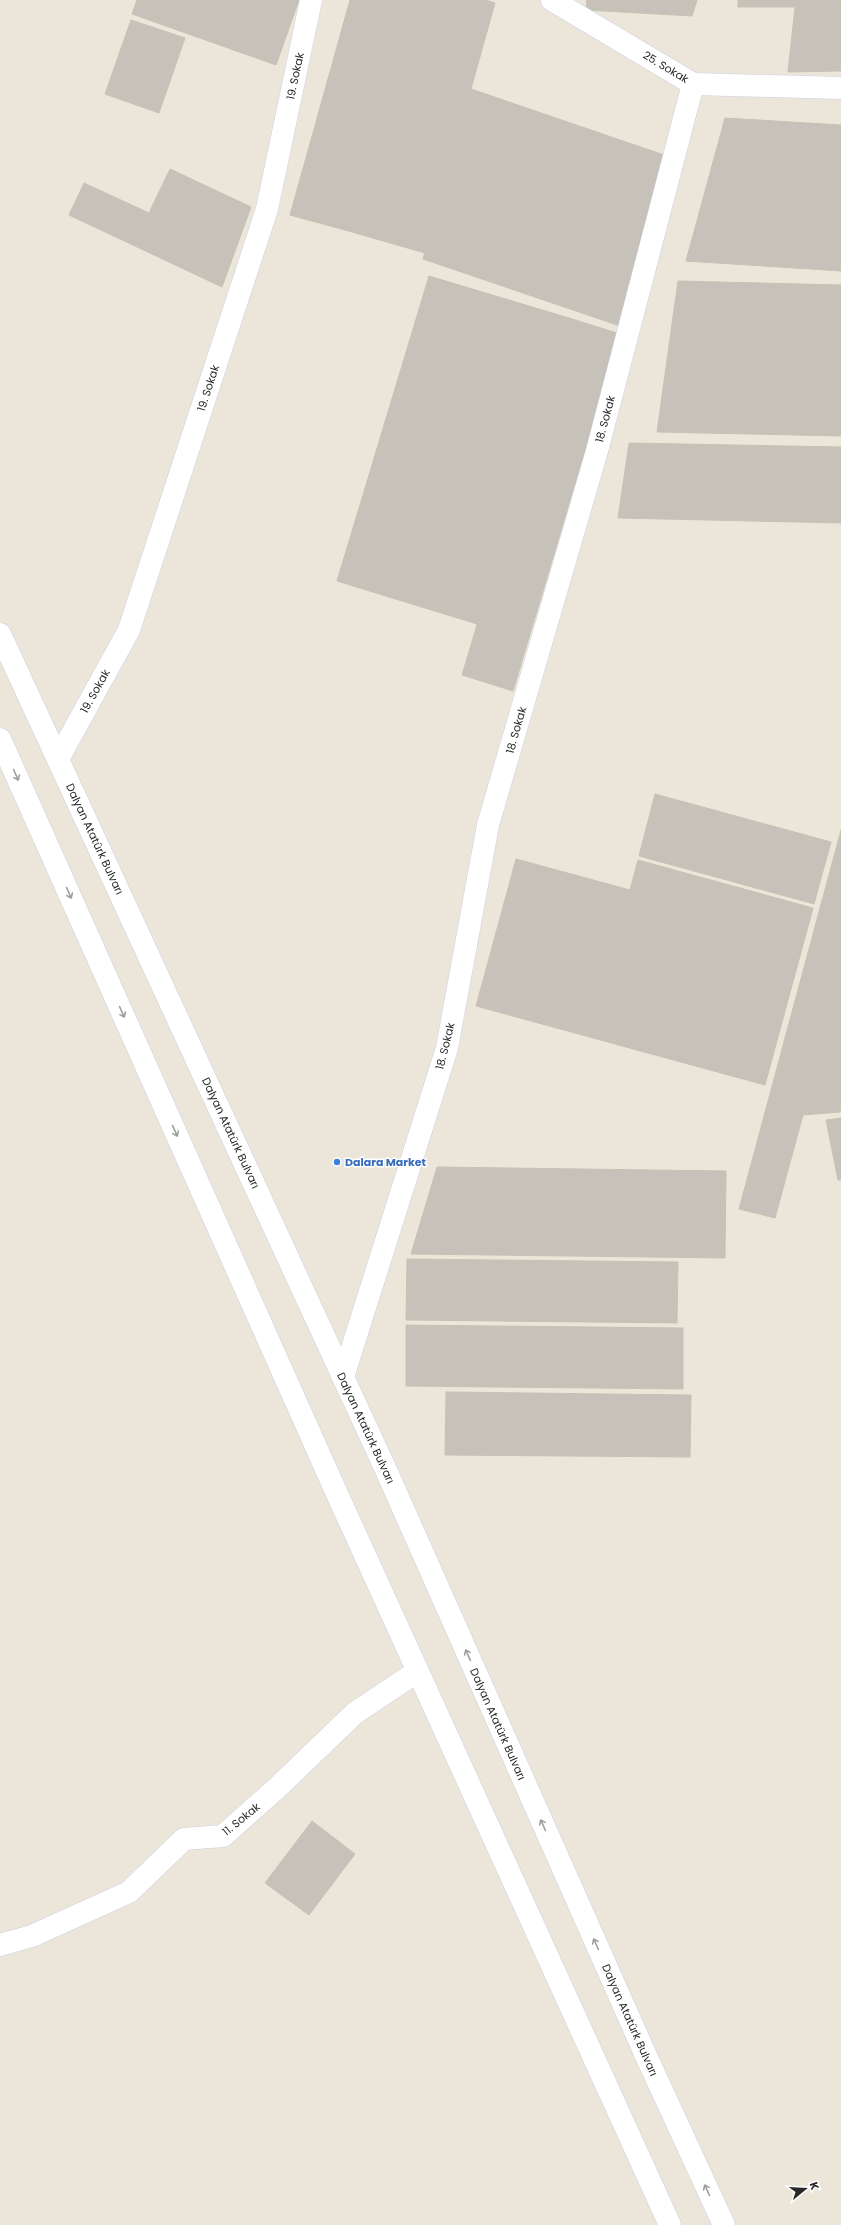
<svg xmlns="http://www.w3.org/2000/svg" width="841" height="2225" viewBox="0 0 841 2225" font-family="Poppins,sans-serif">
  <rect width="100%" height="100%" fill="#ebe6d9"/>
  <g fill="#c6c2b9" stroke="#c6c2b3">
    <polygon points="137,0 299,0 276,65 132,14"/>
    <polygon points="350,0 410,0 345,230 290,215"/>
    <polygon points="410,0 486,0 495,3 425,253 345,230"/>
    <polygon points="587,0 697,0 692,16 586,10"/>
    <rect x="738" y="0" width="103" height="7"/>
    <polygon points="795,7 841,7 841,71 788,72"/>
    <polygon points="131,20 185,38 159,113 105,94"/>
    <polygon points="471,89 670,157 623,327 423,259"/>
    <polygon points="725,118 841,125 841,271 686,261"/>
    <polygon points="170,169 251,207 222,287 69,215 84,183 149,213"/>
    <polygon points="429,276 569,318 477,624 337,581"/>
    <polygon points="678,281 841,285 841,436 657,432"/>
    <polygon points="569,318 620,334 513,691 462,675"/>
    <polygon points="629,443 841,447 841,523 618,518"/>
    <polygon points="655,794 831,842 814,904 639,856"/>
    <polygon points="841,830 841,1110 840,1112 803,1115 775,1218 739,1209"/>
    <polygon points="516,859 630,890 638,860 813,908 765,1085 476,1006"/>
    <polygon points="841,1118 841,1180 838,1180 826,1120"/>
    <polygon points="437,1167 726,1171 725,1258 411,1254"/>
    <polygon points="407,1259 678,1262 677,1323 406,1320"/>
    <polygon points="406,1325 683,1328 683,1389 406,1386"/>
    <polygon points="446,1392 691,1395 690,1457 445,1455"/>
    <polygon points="312,1821 355,1854 309,1915 265,1883"/>
  </g>
  <g fill="none" stroke-linecap="round" stroke-linejoin="round">
    <g stroke="#cecfe1" stroke-width="23">
      <g id="street">
        <polyline points="552,0 693,84 841,88"/>
        <polyline points="58,759 129,630 267,209 311,0"/>
        <polyline points="343,1377 447,1048 488,825 597,451 693,84"/>
        <polyline points="0,1945 32,1936 129,1892 184,1839 223,1836 278,1787 355,1713 418,1671"/>
      </g>
    </g>
    <g stroke="#cecfe1" stroke-width="23">
      <g id="secondary">
        <polyline points="0,634 386,1470 647,2058 724,2225"/>
        <polyline points="0,739 338,1496 670,2225"/>
      </g>
    </g>
    <use href="#street" stroke="#fff" stroke-width="22"/>
    <use href="#secondary" stroke="#fff" stroke-width="22"/>
  </g>
  <defs><path id="oneway-shaft" d="M-6 0H5M1.5-3L5.5 0L1.5 3" fill="none" stroke-width="1.6" stroke-linecap="round" stroke-linejoin="round"/></defs>
  <g stroke="#9e9e9e">
    <use href="#oneway-shaft" transform="translate(16 775) rotate(66)"/>
    <use href="#oneway-shaft" transform="translate(69 893) rotate(66)"/>
    <use href="#oneway-shaft" transform="translate(122 1012) rotate(66)"/>
    <use href="#oneway-shaft" transform="translate(175 1131) rotate(66)"/>
    <use href="#oneway-shaft" transform="translate(468 1655) rotate(-114)"/>
    <use href="#oneway-shaft" transform="translate(543 1825) rotate(-114)"/>
    <use href="#oneway-shaft" transform="translate(596 1944) rotate(-114)"/>
    <use href="#oneway-shaft" transform="translate(707 2190) rotate(-115)"/>
  </g>
  <circle fill="#3f7fe0" stroke="#fff" stroke-width="1.5" cx="337" cy="1162" r="4"/>
  <g text-anchor="middle" stroke-width="3" stroke-linejoin="round" paint-order="stroke">
    <g font-size="11" fill="#282828" stroke="#fff">
      <text transform="translate(666 67) rotate(31)" y="4">25. Sokak</text>
      <text transform="translate(295 76) rotate(-78)" y="4">19. Sokak</text>
      <text transform="translate(208 388) rotate(-72)" y="4">19. Sokak</text>
      <text transform="translate(605 419) rotate(-75)" y="4">18. Sokak</text>
      <text transform="translate(95 691) rotate(-61)" y="4">19. Sokak</text>
      <text transform="translate(516 730) rotate(-74)" y="4">18. Sokak</text>
      <text transform="translate(95 839) rotate(65)" y="4">Dalyan Atatürk Bulvarı</text>
      <text transform="translate(445 1046) rotate(-76)" y="4">18. Sokak</text>
      <text transform="translate(231 1133) rotate(65)" y="4">Dalyan Atatürk Bulvarı</text>
      <text transform="translate(366 1428) rotate(65)" y="4">Dalyan Atatürk Bulvarı</text>
      <text transform="translate(498 1724) rotate(66)" y="4">Dalyan Atatürk Bulvarı</text>
      <text transform="translate(241 1819) rotate(-39)" y="4">11. Sokak</text>
      <text transform="translate(630 2020) rotate(66)" y="4">Dalyan Atatürk Bulvarı</text>
    </g>
    <g font-size="11" font-weight="bold" fill="#366cbe" stroke="#fff" text-anchor="start">
      <text x="345" y="1166">Dalara Market</text>
    </g>
  </g>
  <g transform="translate(805 2189) rotate(72)" stroke="#ffffff" stroke-width="3" paint-order="stroke">
  <path d="M0-3L7 15L0 10L-7 15Z" fill="#282828"/>
  <text y="-6" font-size="11" font-weight="bold" text-anchor="middle" fill="#282828">K</text>
  </g>
</svg>
